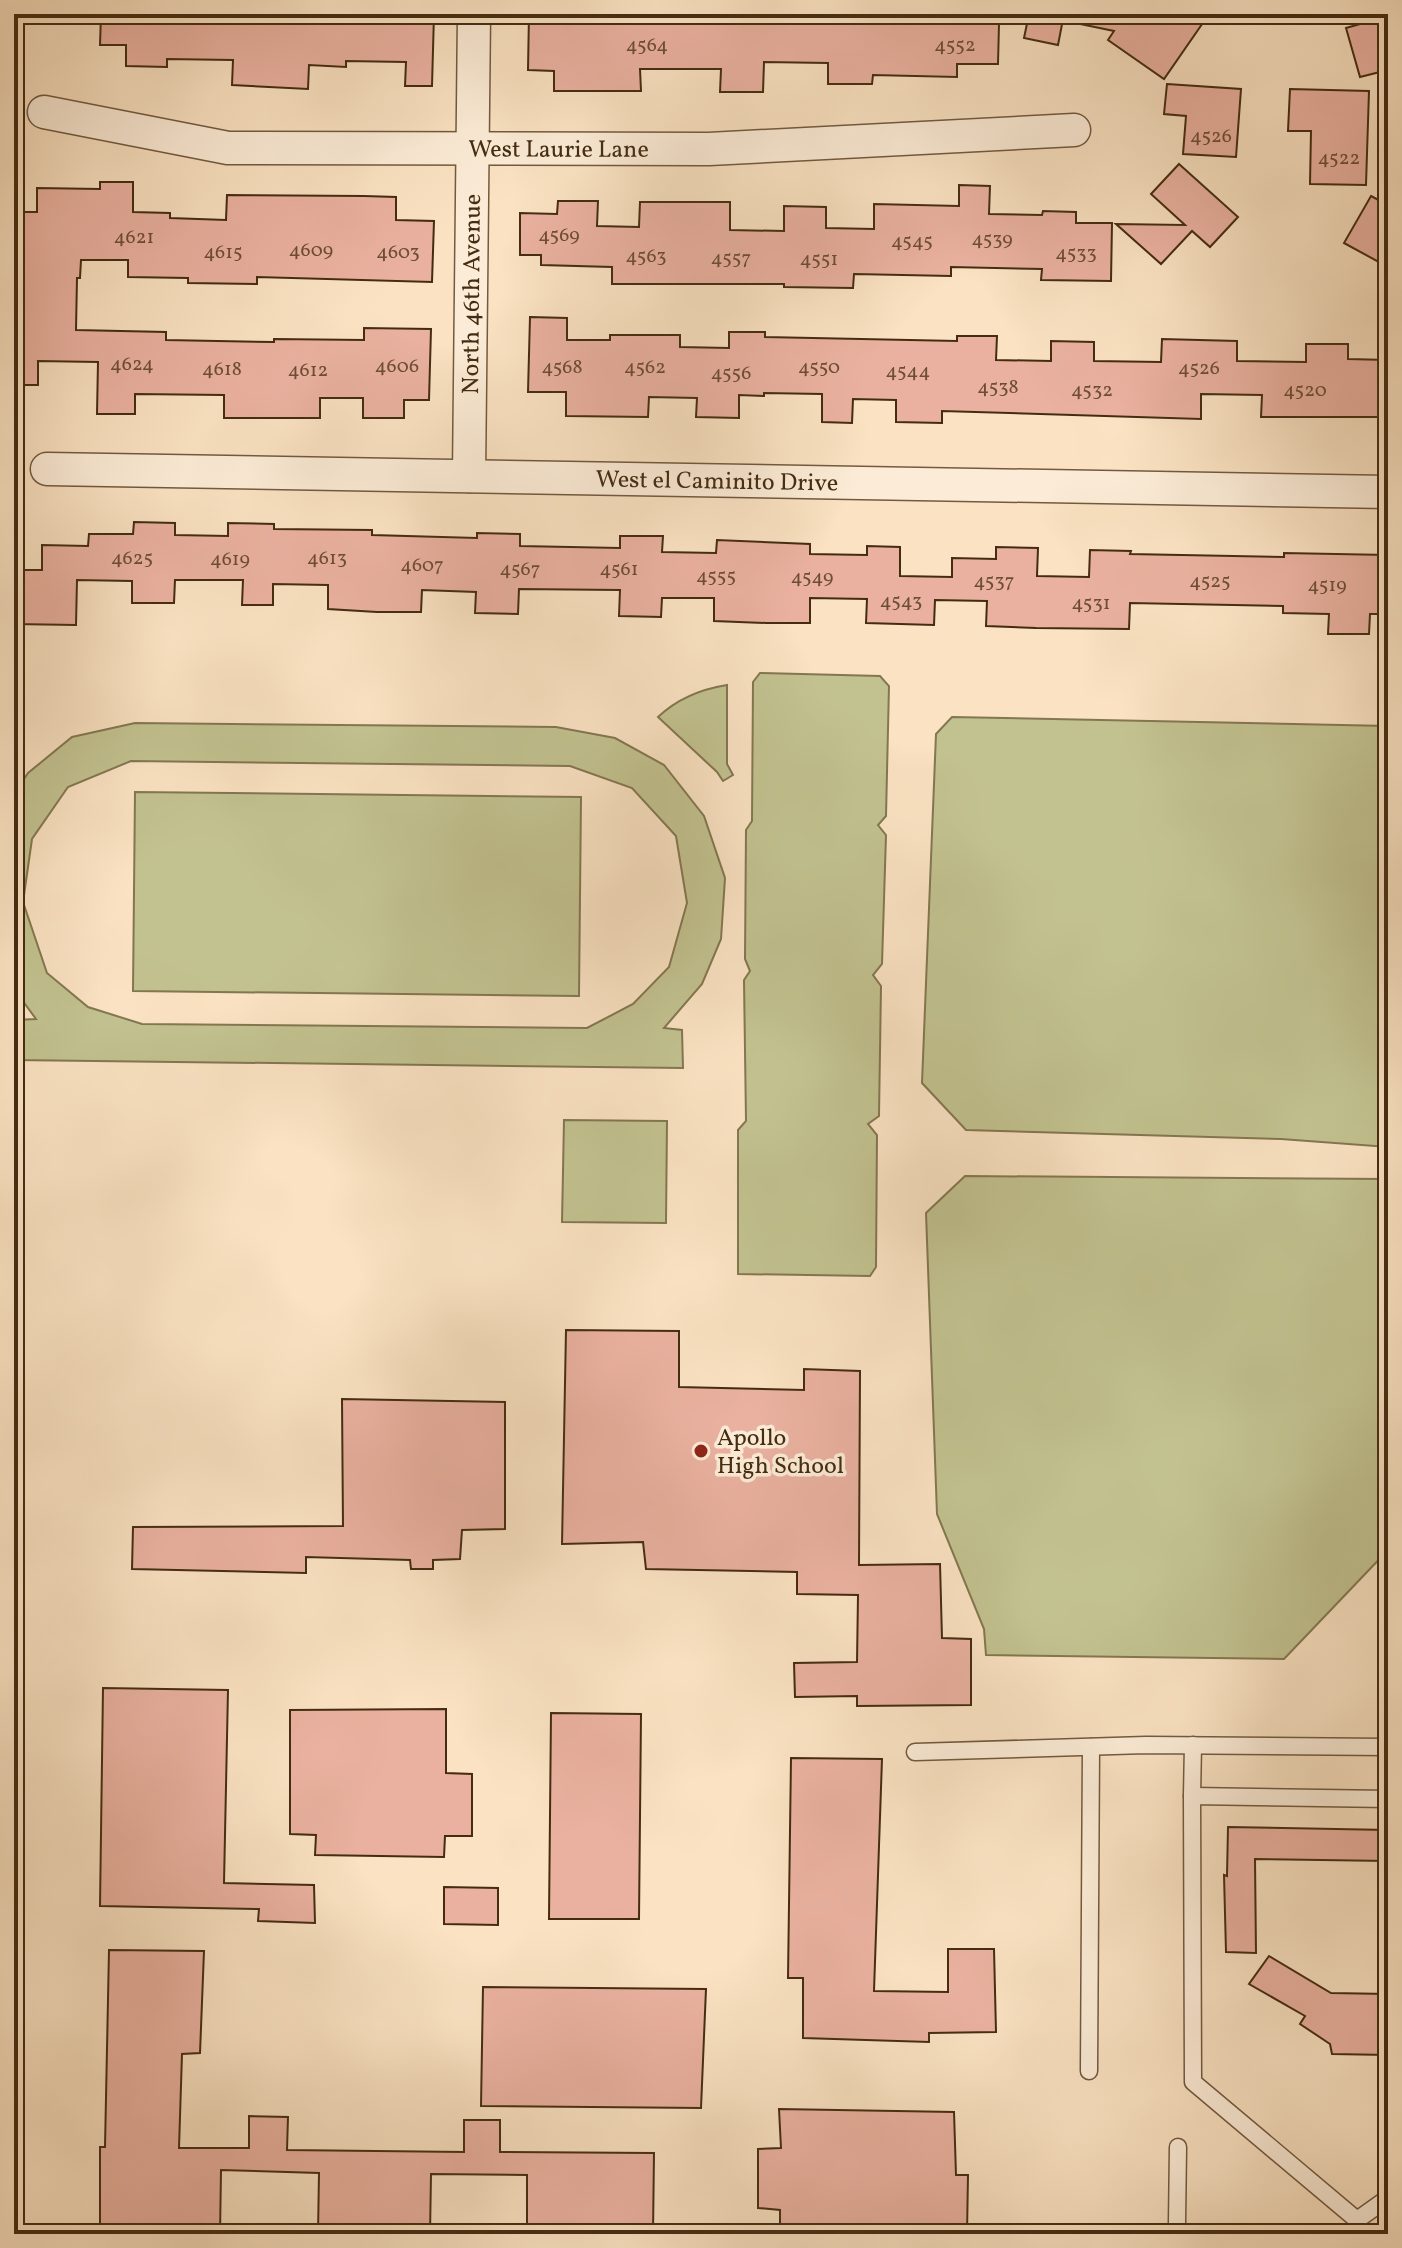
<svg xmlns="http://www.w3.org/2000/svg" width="1402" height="2248" viewBox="0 0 1402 2248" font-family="Vollkorn,serif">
  <rect width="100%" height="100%" fill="#fae2c2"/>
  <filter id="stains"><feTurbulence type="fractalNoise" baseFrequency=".0025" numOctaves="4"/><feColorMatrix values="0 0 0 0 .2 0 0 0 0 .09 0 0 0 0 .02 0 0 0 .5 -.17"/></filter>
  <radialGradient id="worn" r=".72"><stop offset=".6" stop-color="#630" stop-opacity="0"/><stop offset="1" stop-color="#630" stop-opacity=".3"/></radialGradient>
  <g fill="#c2c290" stroke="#837751" stroke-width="2" fill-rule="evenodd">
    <polygon points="760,673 880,676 889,686 886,816 878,825 886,835 882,964 873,975 881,986 879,1116 868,1124 877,1135 876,1267 870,1276 738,1274 738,1130 746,1121 744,980 750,971 745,959 746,830 752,821 753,682"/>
    <path d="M727,685V764L733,775L723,781L717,772L658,717C677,699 702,689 727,685Z"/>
    <polygon points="952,717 1388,726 1388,1147 1281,1139 966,1130 922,1083 936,734"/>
    <path d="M135,723L556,727L615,738L664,765L704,816L725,878L721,939L702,984L664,1028L682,1030L683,1068L14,1060V1020L36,1019L14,989V794L28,773L72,737ZM131,761L570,766L632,788L676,836L687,903L669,967L633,1004L587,1028L142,1024L88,1007L47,973L23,902L32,839L68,787Z"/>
    <polygon points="135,792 581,797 579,996 133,991"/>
    <polygon points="564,1120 667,1121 666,1223 562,1222"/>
    <polygon points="965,1176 1388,1179 1388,1550 1284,1659 986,1655 984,1629 937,1514 926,1213"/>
  </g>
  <g fill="#eab1a0" stroke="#442c12" stroke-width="2">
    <polygon points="101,14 434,14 432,86 405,86 406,62 346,61 346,67 309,65 308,89 232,85 233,60 167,59 167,67 126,66 126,45 100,45"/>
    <polygon points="529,14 973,14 972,24 999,24 998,64 957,64 957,77 873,75 872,84 828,84 828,63 764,62 763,92 720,92 721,69 640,69 641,91 554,91 554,71 528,70"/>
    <polygon points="1029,14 1064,14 1058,45 1024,38"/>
    <polygon points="1081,14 1209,14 1164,79 1108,40 1114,31 1080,24"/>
    <polygon points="1388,16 1388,70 1360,77 1346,28"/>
    <polygon points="1167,84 1241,89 1236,157 1183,154 1186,116 1164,114"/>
    <polygon points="1290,89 1369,91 1366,185 1310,184 1311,131 1288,131"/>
    <polygon points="1179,164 1238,217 1210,247 1192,231 1161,264 1116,224 1185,225 1151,194"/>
    <polygon points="100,182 133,182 133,212 170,213 170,218 226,220 227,195 364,196 396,197 396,220 434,221 432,282 257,277 257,284 188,283 188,278 128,277 128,260 81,260 80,278 77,278 76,330 166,332 166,340 274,342 274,339 364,340 364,328 431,329 429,400 404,400 404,418 363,418 363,398 320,398 320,418 224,418 224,395 135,394 135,414 97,414 98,362 38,361 38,385 14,385 14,212 37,212 37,188 100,189"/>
    <polygon points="959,185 990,186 989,214 1042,215 1043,211 1076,212 1076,223 1112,223 1111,281 1041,280 1042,269 951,267 951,276 854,274 853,288 784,287 784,284 612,284 612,267 541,265 541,255 520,255 520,213 557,214 558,201 598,201 597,226 639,227 640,202 730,202 730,230 784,231 784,206 826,207 826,228 874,229 874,204 959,206"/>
    <polygon points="1371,196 1388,205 1388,267 1344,243"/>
    <polygon points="530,317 567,318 567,340 610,340 610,335 680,335 680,347 729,348 729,332 765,332 765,337 957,341 957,336 997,336 996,360 1051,361 1051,341 1094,342 1094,361 1161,362 1162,339 1237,341 1237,361 1306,362 1306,344 1348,344 1348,359 1388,360 1388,417 1261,417 1262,395 1201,394 1201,419 942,411 942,423 896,422 896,400 853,399 852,423 822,422 822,394 764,393 764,396 739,395 739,418 696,417 697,398 649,397 648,417 566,416 566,392 528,392"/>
    <polygon points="134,522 175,523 175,535 228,536 228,523 274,524 274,529 372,530 372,535 477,538 477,533 520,534 520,546 620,548 620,536 663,536 662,552 716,553 717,540 810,544 810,554 867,555 867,546 900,547 900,576 952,577 952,558 996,559 996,547 1038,548 1037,576 1089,577 1090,550 1131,551 1130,554 1284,557 1284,553 1388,555 1388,614 1370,614 1369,634 1328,634 1329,614 1283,613 1283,606 1130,603 1129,629 1036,628 986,626 987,601 935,600 934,625 866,623 867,599 810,598 810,623 767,623 714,621 714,598 662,598 661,617 619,616 620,590 519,589 518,614 475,613 476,592 422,590 421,612 377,612 328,609 328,585 273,584 273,605 242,605 243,580 175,580 174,603 132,603 132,581 77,580 76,625 14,624 14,570 42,570 42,545 88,546 89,534 133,534"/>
    <polygon points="566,1330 679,1331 679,1387 804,1390 804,1369 860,1371 859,1565 940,1564 942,1638 971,1639 971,1705 857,1706 857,1696 795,1697 794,1663 857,1662 858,1595 797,1594 797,1572 646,1569 643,1542 562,1544"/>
    <polygon points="342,1399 505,1402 505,1529 462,1530 460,1559 433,1560 433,1569 411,1569 410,1560 306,1557 306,1573 132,1569 133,1527 343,1526"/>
    <polygon points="103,1688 228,1690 224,1883 314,1885 315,1923 258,1921 259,1909 100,1906"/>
    <polygon points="446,1709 446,1773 472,1774 472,1836 445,1836 444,1857 315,1855 316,1835 290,1834 290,1710"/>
    <polygon points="551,1713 641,1714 639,1919 549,1919"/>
    <polygon points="791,1758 882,1759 874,1991 948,1992 948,1949 994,1949 996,2032 929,2033 929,2042 803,2038 803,1978 788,1978"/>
    <polygon points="1228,1827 1388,1830 1388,1861 1255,1859 1256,1953 1226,1952 1224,1875 1227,1876"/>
    <polygon points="444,1887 498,1888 498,1925 444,1924"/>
    <polygon points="109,1950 204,1951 200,2053 182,2054 179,2148 249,2148 249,2116 288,2117 287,2150 464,2152 464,2120 500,2120 500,2152 654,2153 653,2234 527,2234 527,2175 431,2174 430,2234 318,2234 319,2173 221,2170 220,2234 100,2234 100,2147 105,2147"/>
    <polygon points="1269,1956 1331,1993 1388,1994 1388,2055 1332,2054 1330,2044 1300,2024 1305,2016 1249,1984"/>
    <polygon points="483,1987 706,1989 701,2108 481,2106"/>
    <polygon points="779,2109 954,2112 956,2175 968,2175 967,2234 780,2234 780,2210 758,2208 758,2149 781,2148"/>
  </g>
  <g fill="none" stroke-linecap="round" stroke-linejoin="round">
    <g stroke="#725a3e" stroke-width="19">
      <g id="service">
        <polyline points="915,1752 1146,1745 1388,1747"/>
        <polyline points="1192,1796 1193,1745"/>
        <polyline points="1089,2071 1091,1747"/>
        <polyline points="1357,2220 1193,2082 1192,1796 1388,1799"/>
        <polyline points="1357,2220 1388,2198"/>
        <polyline points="1177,2223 1178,2147"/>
      </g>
    </g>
    <g stroke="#725a3e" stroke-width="35">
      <g id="minor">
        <path id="s1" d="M44,112L228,148L709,149L1074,130"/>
        <path id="s2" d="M47,469L1388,492"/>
        <path id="s3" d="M469,476L474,14"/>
      </g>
    </g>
    <use href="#service" stroke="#fcecd7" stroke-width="16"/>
    <use href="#minor" stroke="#fcecd7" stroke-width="32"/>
  </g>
  <circle fill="#8f2418" stroke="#fcecd7" stroke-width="3" cx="701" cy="1451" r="8"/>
  <g text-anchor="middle" stroke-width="7" stroke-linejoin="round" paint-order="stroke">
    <g font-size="20" fill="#6e4d36">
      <text x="647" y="51">4564</text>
      <text x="955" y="51">4552</text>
      <text x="1211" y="142">4526</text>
      <text x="1339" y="164">4522</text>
      <text x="559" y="241">4569</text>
      <text x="134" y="243">4621</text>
      <text x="992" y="245">4539</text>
      <text x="912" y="247">4545</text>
      <text x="311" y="256">4609</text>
      <text x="223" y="258">4615</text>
      <text x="398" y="258">4603</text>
      <text x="1076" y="259">4533</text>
      <text x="646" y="262">4563</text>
      <text x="731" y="264">4557</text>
      <text x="819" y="265">4551</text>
      <text x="132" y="370">4624</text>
      <text x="397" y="372">4606</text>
      <text x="562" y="373">4568</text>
      <text x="645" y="373">4562</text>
      <text x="819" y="373">4550</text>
      <text x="1199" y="374">4526</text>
      <text x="222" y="375">4618</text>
      <text x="308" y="376">4612</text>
      <text x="908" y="377">4544</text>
      <text x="731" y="379">4556</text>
      <text x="998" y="393">4538</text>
      <text x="1092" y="396">4532</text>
      <text x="1305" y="396">4520</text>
      <text x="132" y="564">4625</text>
      <text x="327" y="564">4613</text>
      <text x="230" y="565">4619</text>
      <text x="422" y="571">4607</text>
      <text x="520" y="575">4567</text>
      <text x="619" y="575">4561</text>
      <text x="716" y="582">4555</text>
      <text x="812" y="583">4549</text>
      <text x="994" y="587">4537</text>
      <text x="1210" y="587">4525</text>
      <text x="1327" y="591">4519</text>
      <text x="901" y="607">4543</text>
      <text x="1091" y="609">4531</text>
    </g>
    <g font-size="24" fill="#442c12" stroke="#fcecd7">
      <text dy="8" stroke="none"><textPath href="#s1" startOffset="518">West Laurie Lane</textPath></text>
      <text dy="8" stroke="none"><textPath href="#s3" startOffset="182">North 46th Avenue</textPath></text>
      <text dy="8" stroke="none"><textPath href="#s2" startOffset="670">West el Caminito Drive</textPath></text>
    </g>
    <g font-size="24" fill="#442c12" stroke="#fcecd7" text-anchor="start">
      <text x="717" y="1445">Apollo<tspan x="717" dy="28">High School</tspan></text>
    </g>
  </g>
  <rect width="1402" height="2248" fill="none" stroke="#fae2c2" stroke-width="48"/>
  <rect x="16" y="16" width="1370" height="2216" fill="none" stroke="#442c12" stroke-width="4"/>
  <rect x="24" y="24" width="1354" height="2200" fill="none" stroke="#442c12" stroke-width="2"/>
  <rect width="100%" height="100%" filter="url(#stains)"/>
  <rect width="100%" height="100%" fill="url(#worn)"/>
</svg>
